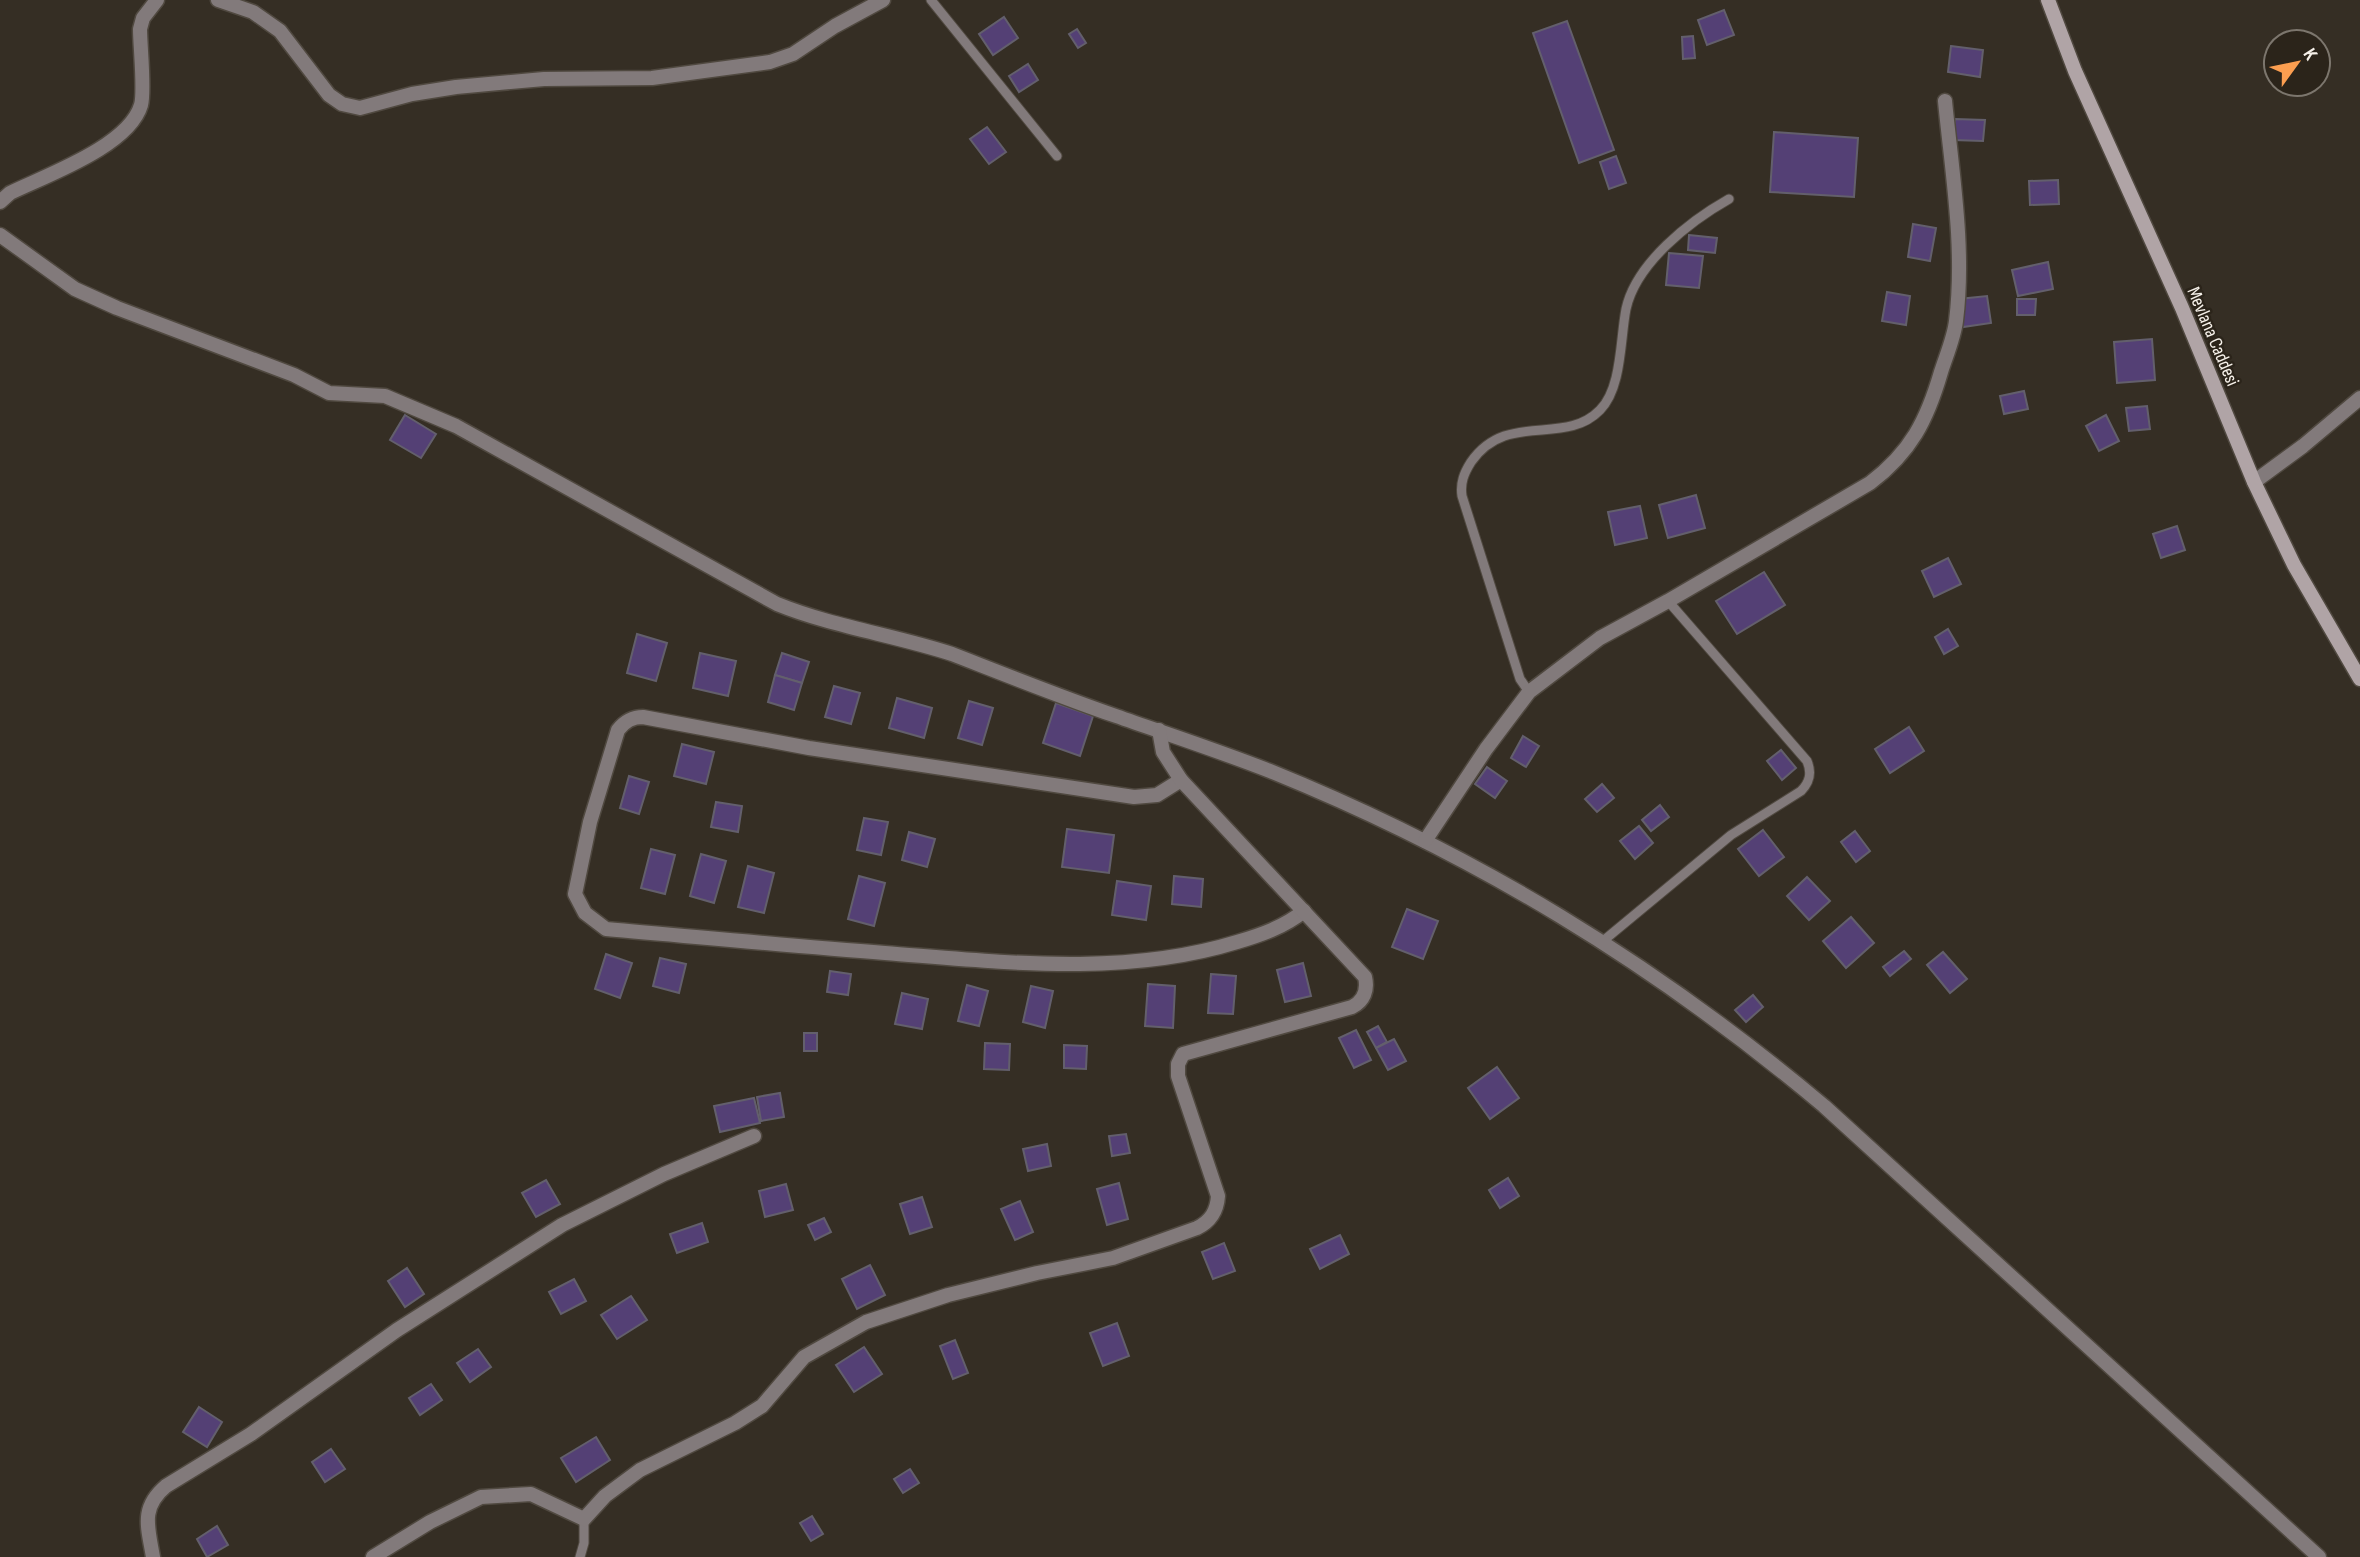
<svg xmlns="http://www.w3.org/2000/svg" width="2360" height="1557" viewBox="0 0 2360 1557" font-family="'Sofia Sans Condensed',sans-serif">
  <rect width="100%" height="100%" fill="#352e24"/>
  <g fill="#544075" stroke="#635f6c" stroke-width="2">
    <polygon points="1724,10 1734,35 1707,45 1698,20"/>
    <polygon points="1004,17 1018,38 993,55 979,34"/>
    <polygon points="1567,21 1614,150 1579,163 1533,33"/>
    <polygon points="1077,29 1086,43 1078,48 1069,34"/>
    <polygon points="1693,36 1695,58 1683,59 1682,37"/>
    <polygon points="1951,46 1983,50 1980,77 1948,72"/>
    <polygon points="1028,64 1038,80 1019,92 1009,76"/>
    <polygon points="1955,119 1985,120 1983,141 1953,140"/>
    <polygon points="987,127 1006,152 989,164 970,139"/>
    <polygon points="1774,132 1858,138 1854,197 1770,192"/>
    <polygon points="1616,156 1626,183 1609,189 1600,162"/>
    <polygon points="2058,180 2059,204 2030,205 2029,181"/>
    <polygon points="1913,224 1936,228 1930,261 1908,257"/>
    <polygon points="1689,235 1717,238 1715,253 1688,250"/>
    <polygon points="1669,253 1703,256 1699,288 1666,285"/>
    <polygon points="2048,262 2053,289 2018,296 2012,270"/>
    <polygon points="1887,292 1910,296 1906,325 1882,321"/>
    <polygon points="1987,296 1991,323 1963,327 1959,299"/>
    <polygon points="2017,299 2036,299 2035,315 2017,315"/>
    <polygon points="2152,339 2155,380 2117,383 2114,342"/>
    <polygon points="2024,391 2028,409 2004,414 2000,396"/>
    <polygon points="2147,406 2150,429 2129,431 2126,408"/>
    <polygon points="405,415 436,434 421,458 390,440"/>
    <polygon points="2106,415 2119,441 2099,451 2086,426"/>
    <polygon points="1696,495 1705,528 1668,538 1659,505"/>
    <polygon points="1640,506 1647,538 1615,545 1608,512"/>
    <polygon points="2177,526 2185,550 2161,558 2153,534"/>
    <polygon points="1948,558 1961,584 1934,597 1922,571"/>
    <polygon points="1764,572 1785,605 1737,634 1716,601"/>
    <polygon points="1948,629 1958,646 1944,654 1935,637"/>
    <polygon points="637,634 667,643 656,681 627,673"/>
    <polygon points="700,653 736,661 728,696 693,688"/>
    <polygon points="782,653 809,662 802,683 775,675"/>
    <polygon points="775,675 802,683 794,710 768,702"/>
    <polygon points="834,686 860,693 851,724 825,717"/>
    <polygon points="897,698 932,708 924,738 889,728"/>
    <polygon points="969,701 993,708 982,745 958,738"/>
    <polygon points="1056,703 1093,716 1080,756 1043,743"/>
    <polygon points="1909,727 1924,751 1890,773 1875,749"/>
    <polygon points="1523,736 1539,746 1526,767 1511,758"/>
    <polygon points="682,744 714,752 706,784 674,776"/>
    <polygon points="1781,750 1796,768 1782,780 1767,761"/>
    <polygon points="1487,767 1507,781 1495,798 1475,784"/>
    <polygon points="629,776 649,782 639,814 620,808"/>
    <polygon points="1602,784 1614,798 1597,812 1585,799"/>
    <polygon points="716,802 742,806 738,832 711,827"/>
    <polygon points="1660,805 1669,817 1651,831 1642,820"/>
    <polygon points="864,818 888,822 881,855 857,850"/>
    <polygon points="1639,826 1653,843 1635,859 1620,841"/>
    <polygon points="1067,829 1114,835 1109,873 1062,867"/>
    <polygon points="1763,830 1784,857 1759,876 1738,849"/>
    <polygon points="1855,831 1870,851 1856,862 1841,842"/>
    <polygon points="909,832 935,839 927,867 902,860"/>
    <polygon points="651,849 675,855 665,894 641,888"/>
    <polygon points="701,854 726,861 714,903 690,896"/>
    <polygon points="748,866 774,873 764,913 738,907"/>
    <polygon points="859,876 885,883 874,926 848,919"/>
    <polygon points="1174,876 1203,879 1201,907 1172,904"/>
    <polygon points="1807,877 1830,901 1809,920 1787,896"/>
    <polygon points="1117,881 1151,886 1146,920 1112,915"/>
    <polygon points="1407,909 1438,921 1423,959 1392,947"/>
    <polygon points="1851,917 1874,943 1846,968 1823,941"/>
    <polygon points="1904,951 1911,959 1890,976 1883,967"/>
    <polygon points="1943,952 1967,979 1950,993 1927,965"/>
    <polygon points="606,954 632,963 620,998 595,989"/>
    <polygon points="660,958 686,964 679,993 653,986"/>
    <polygon points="1303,963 1311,996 1285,1002 1277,970"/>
    <polygon points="830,971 851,974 848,995 827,992"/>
    <polygon points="1211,974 1236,976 1233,1014 1208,1013"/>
    <polygon points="1148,984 1175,986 1173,1028 1145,1026"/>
    <polygon points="967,985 988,991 979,1026 958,1021"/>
    <polygon points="1031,986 1053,991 1045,1028 1023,1022"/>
    <polygon points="902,993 928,999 922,1029 895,1024"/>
    <polygon points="1753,995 1763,1007 1746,1022 1735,1010"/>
    <polygon points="1378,1026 1387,1042 1376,1048 1367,1032"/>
    <polygon points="1356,1030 1371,1060 1354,1068 1339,1038"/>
    <rect x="804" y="1033" width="13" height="18"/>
    <polygon points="1394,1039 1406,1061 1388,1070 1376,1048"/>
    <polygon points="985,1043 1010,1044 1009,1070 984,1069"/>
    <polygon points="1064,1045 1087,1046 1086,1069 1064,1068"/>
    <polygon points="1497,1067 1519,1098 1490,1119 1468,1088"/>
    <polygon points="780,1093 784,1117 761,1121 757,1097"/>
    <polygon points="754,1098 760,1123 720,1132 714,1106"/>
    <polygon points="1126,1134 1130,1153 1112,1156 1109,1136"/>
    <polygon points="1047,1144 1051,1166 1028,1171 1023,1149"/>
    <polygon points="1508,1178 1519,1196 1500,1208 1489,1190"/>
    <polygon points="546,1180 560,1204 536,1217 522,1193"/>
    <polygon points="1119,1183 1128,1219 1107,1225 1097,1189"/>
    <polygon points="786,1184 793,1210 765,1217 759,1191"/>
    <polygon points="922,1197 932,1227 910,1234 900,1204"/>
    <polygon points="1020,1201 1033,1232 1015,1240 1001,1209"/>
    <polygon points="824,1218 831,1232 815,1240 808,1225"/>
    <polygon points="702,1223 708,1242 677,1253 670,1234"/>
    <polygon points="1340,1235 1349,1254 1320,1269 1310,1249"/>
    <polygon points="1224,1243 1235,1271 1213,1279 1202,1252"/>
    <polygon points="870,1265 885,1295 857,1309 842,1279"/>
    <polygon points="407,1268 424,1294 405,1307 388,1281"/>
    <polygon points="574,1279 586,1301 561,1314 549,1292"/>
    <polygon points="631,1296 647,1320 617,1339 601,1315"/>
    <polygon points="1117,1323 1129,1356 1103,1366 1090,1333"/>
    <polygon points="955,1340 968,1373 953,1379 940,1346"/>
    <polygon points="864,1347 882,1374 854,1392 836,1365"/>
    <polygon points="478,1349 491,1367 470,1382 457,1363"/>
    <polygon points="431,1384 442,1400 420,1415 409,1398"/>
    <polygon points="199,1407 222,1422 207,1447 183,1432"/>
    <polygon points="596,1437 610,1460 576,1482 561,1458"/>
    <polygon points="331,1449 345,1469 325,1482 312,1462"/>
    <polygon points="910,1469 919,1483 903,1493 894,1479"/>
    <polygon points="812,1516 823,1534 811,1541 800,1523"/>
    <polygon points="217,1526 228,1545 207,1557 197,1539"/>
  </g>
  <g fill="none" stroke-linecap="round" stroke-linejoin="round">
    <g stroke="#504940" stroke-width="11">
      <g id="lane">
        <polyline points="931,0 1057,156"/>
        <path d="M1529,692L1520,679L1462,496C1460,483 1464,473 1471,462C1507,410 1564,447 1600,410C1622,388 1620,340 1626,309C1636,263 1690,221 1729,199"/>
        <path d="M1603,941L1731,835L1801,791C1810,782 1812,773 1807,761L1668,601"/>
        <polyline points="580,1557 584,1543 584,1519"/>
      </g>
    </g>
    <g stroke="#504940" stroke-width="17">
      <g id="street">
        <polyline points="218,0 253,12 280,31 329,95 342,104 360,108 412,94 456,87 544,79 652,78 770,62 793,54 835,26 883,0"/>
        <path d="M0,202L10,193C47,175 129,146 141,105C145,91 140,46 140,29L143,18L157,0"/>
        <path d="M0,235L75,289L117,308L294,375L329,393L385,396L456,426L777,604C834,627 894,635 952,654C1006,675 1061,697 1116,716C1167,734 1219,751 1270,771C1475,854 1655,964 1824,1106L2319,1557"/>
        <polyline points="2254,482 2303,446 2360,398"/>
        <path d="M1181,780L1157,795L1134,797L809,748L643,717C632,717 625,721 618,730L590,822L575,894L585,913L606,929C699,937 792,946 885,953C1001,962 1124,977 1237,942C1261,935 1284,927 1304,911"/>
        <path d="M1425,841L1486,749L1529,692L1600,638L1668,601L1870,483C1911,452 1927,420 1941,372C1946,356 1954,338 1956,321C1965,248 1952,173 1945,101"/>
        <path d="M153,1557C148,1527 140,1508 166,1486L251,1434L397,1330L562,1225L664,1174L754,1136"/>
        <path d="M373,1557L430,1522L481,1497L531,1494L584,1519L605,1496L640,1470L735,1423L762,1406L804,1357L866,1322L948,1295L1037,1273L1113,1258L1197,1228C1211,1221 1217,1211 1218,1196L1178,1076V1064L1183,1054L1352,1007C1364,1001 1368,990 1365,977L1181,780L1163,752L1159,730"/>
      </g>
    </g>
    <g stroke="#504940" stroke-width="17">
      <polyline id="secondary" points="2048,0 2075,71 2182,308 2254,482 2294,565 2360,679"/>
    </g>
    <use href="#lane" stroke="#827a7b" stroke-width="9"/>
    <use href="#street" stroke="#827a7b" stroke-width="14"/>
    <use href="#secondary" stroke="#b0a4a6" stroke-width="14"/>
  </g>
  <g text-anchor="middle" stroke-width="5" stroke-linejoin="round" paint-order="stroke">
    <g font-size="19" fill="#f6f1ea" stroke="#2b241a">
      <text transform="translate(2214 336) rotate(67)" y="7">Mevlana Caddesi</text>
    </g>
  </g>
  <g transform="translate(2297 63) rotate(57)"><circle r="33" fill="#2b241a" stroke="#7c766d" stroke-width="2"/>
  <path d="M0-5L12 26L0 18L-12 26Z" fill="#fb9e50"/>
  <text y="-10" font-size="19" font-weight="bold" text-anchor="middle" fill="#f6f1ea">K</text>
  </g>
</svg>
